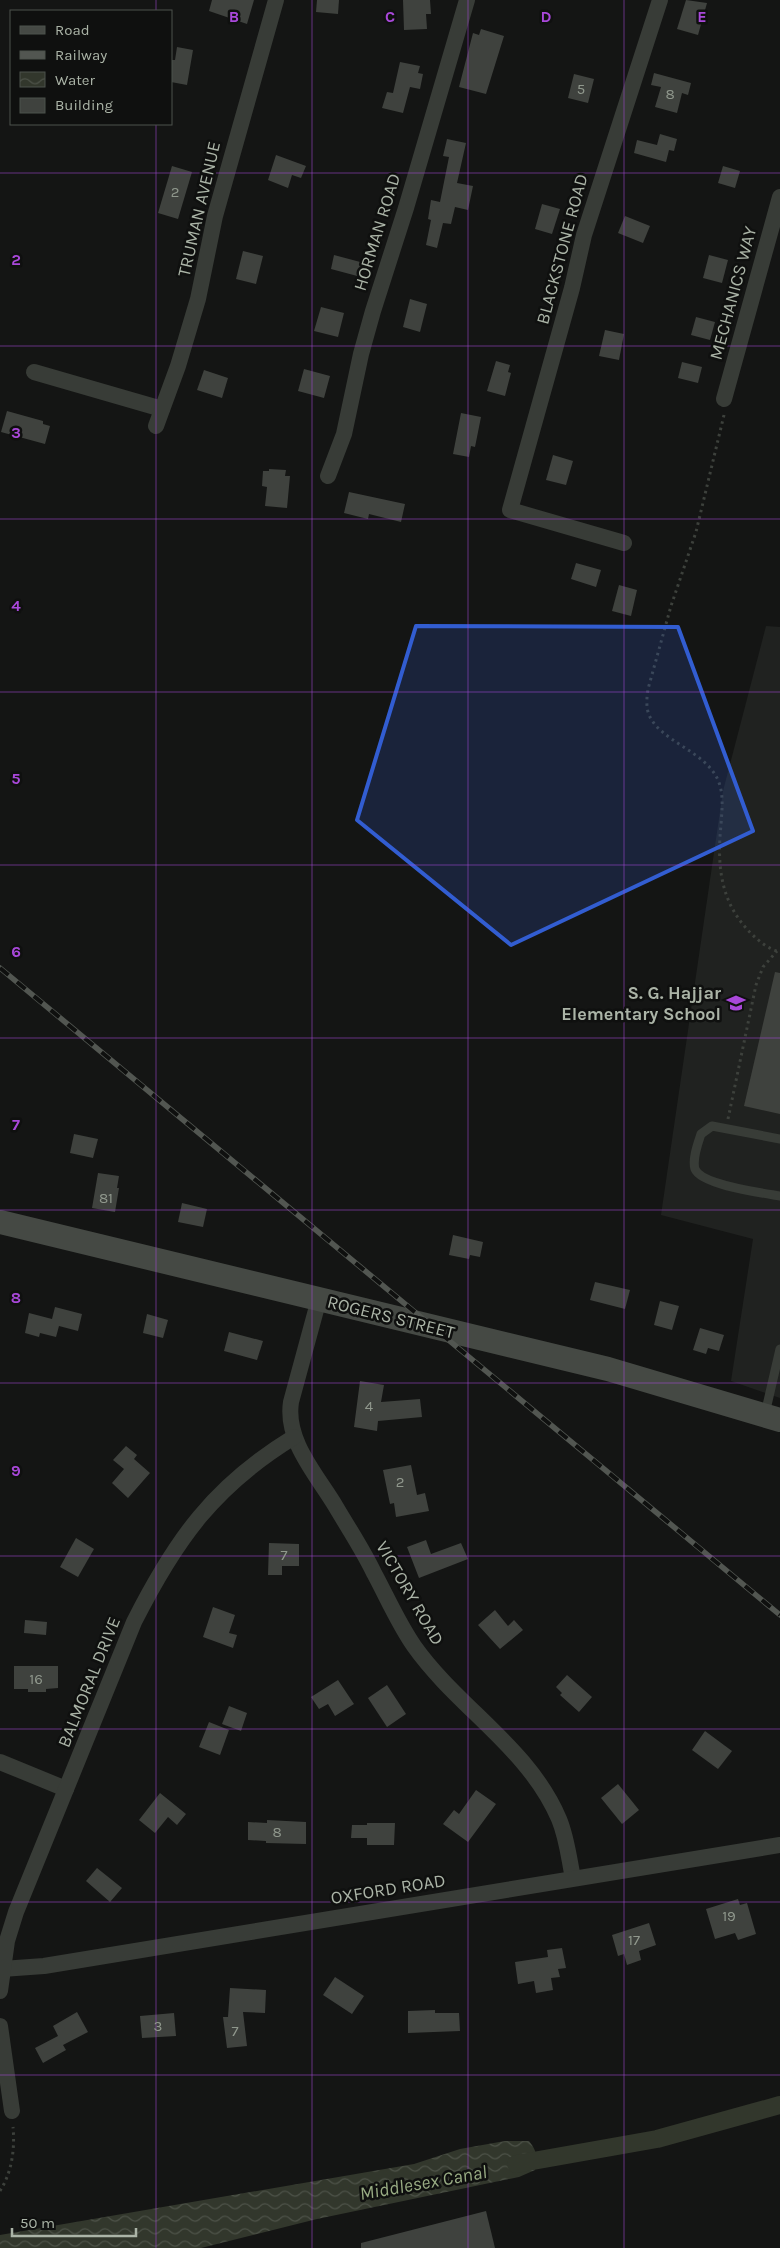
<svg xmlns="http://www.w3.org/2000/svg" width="780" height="2248" viewBox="0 0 780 2248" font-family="Karla,sans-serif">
  <defs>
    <pattern id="water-waves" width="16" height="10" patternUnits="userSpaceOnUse" patternTransform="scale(1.25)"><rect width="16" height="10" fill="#32372c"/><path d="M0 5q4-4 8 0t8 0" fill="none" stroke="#4d5248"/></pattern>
  </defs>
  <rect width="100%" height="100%" fill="#141514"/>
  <polygon fill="#202220" points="766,626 780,627 780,1398 731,1381 753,1239 661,1215 723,791"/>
  <path fill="url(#water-waves)" d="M505,2141H529C537,2151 538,2158 535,2170L519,2177L317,2219L201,2248H0V2235L414,2164L460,2149Z"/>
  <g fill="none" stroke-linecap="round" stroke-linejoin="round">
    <polyline stroke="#32372c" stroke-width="18" points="516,2164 657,2139 780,2105"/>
  </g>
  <g fill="#3f423e">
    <polygon points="212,0 254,0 247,24 209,11"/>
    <polygon points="317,0 339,0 338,14 316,12"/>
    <polygon points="403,0 430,0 431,14 426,14 427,29 404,30"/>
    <polygon points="686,0 707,3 698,35 677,29"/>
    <polygon points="481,29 504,36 486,94 459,87 473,33 479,35"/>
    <polygon points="177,47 193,50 187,85 171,82 171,60 175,60"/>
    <polygon points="400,62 420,66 418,73 423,74 420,89 410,87 403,113 382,108 387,92 393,93"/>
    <polygon points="654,73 691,83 688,95 682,93 677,113 655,107 661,87 651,85"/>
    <polygon points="574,74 594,79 588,103 568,98"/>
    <polygon points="660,134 677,139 674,151 669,150 666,162 634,153 637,140 657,145"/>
    <polygon points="447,139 466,143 457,183 473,186 468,210 455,207 451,224 443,223 437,248 426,245 431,220 428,219 431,200 440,202 449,157 443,156"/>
    <polygon points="276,155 306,166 301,178 292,175 288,188 268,180"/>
    <polygon points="172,166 192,172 178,219 158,213"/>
    <polygon points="723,166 740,171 735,188 718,183"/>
    <polygon points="542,204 560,209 552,234 535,229"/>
    <polygon points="625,216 650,226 643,243 618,233"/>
    <polygon points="243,251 263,256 256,284 236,279"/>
    <polygon points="334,255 364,263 361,277 331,269"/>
    <polygon points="709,255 728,260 722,283 703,278"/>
    <polygon points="410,299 427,304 420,332 403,327"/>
    <polygon points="321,307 344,313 338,337 314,331"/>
    <polygon points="696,317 715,322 710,340 691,335"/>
    <polygon points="605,330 624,334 619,360 599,356"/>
    <polygon points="496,361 510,365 508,372 511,373 505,396 487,391"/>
    <polygon points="682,362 702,367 698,383 678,378"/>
    <polygon points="304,369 330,376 324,398 298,391"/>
    <polygon points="204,370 228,378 222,398 197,390"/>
    <polygon points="7,411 43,421 43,424 50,426 45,444 1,432"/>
    <polygon points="461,413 481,417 475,447 471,446 469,457 453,454"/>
    <polygon points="553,455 573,461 566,485 546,480"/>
    <polygon points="269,469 286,470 285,476 290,476 287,508 265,506 267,487 262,486 263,471 269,471"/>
    <polygon points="349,492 405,504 401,522 369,514 368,519 344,513"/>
    <polygon points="576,563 601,570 596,587 571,579"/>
    <polygon points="619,585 637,590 631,616 612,611"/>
    <polygon points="775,972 780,973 780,1114 744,1106"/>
    <polygon points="74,1134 98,1139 93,1158 70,1153"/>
    <polygon points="98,1173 119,1176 117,1188 119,1188 115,1212 92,1208"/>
    <polygon points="182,1203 207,1209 203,1227 178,1222"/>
    <polygon points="453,1235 483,1242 480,1257 470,1255 469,1259 449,1255"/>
    <polygon points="595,1282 630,1290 625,1309 590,1300"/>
    <polygon points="660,1301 679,1306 672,1330 654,1325"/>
    <polygon points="55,1307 82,1314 78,1331 59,1326 56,1337 40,1333 39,1337 25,1333 29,1313 52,1319"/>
    <polygon points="147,1314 168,1320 163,1338 143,1333"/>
    <polygon points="700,1328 724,1335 719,1351 708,1348 706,1354 693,1350"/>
    <polygon points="229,1332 263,1341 257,1360 224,1351"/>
    <polygon points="360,1381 384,1385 381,1402 420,1399 422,1417 378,1421 377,1431 354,1427"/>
    <polygon points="126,1446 137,1455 134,1459 150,1473 128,1498 112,1483 124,1469 113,1460"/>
    <polygon points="411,1465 417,1495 425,1493 429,1511 396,1517 394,1503 390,1504 383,1470"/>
    <polygon points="76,1538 94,1549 78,1577 60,1567"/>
    <polygon points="426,1540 431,1554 461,1543 468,1559 419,1578 407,1547"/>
    <polygon points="269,1543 299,1544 299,1566 282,1566 282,1575 268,1575"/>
    <polygon points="213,1607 235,1615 229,1633 237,1635 233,1648 203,1637"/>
    <polygon points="495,1610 508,1626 514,1620 523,1630 500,1649 478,1625"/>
    <polygon points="25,1620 47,1622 46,1635 24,1633"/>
    <polygon points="14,1666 58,1666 58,1688 46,1689 46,1692 28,1692 28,1689 14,1689"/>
    <polygon points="567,1675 592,1697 579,1712 560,1695 562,1693 556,1687"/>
    <polygon points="338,1680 354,1704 335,1716 328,1704 319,1709 311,1697"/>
    <polygon points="387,1685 406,1714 387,1727 368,1698"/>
    <polygon points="229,1706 247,1713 241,1731 222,1724"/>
    <polygon points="209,1722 229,1730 220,1755 199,1747"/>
    <polygon points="705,1731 732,1751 718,1769 692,1750"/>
    <polygon points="618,1784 639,1810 622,1824 601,1798"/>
    <polygon points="476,1790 496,1804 468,1842 443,1824 454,1810 459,1814"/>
    <polygon points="160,1793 186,1814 177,1825 168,1817 155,1833 139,1820"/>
    <polygon points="267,1820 306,1822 306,1844 266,1843 266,1841 248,1840 248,1822 267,1823"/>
    <polygon points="367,1823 395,1823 394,1845 367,1845 367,1838 351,1838 352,1825 367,1825"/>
    <polygon points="97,1868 122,1888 110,1902 86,1881"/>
    <polygon points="738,1899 740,1905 747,1903 756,1934 738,1940 735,1933 715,1939 706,1909"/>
    <polygon points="649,1923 656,1945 639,1951 641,1960 627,1965 624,1954 618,1956 612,1935"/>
    <polygon points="562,1948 566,1968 558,1969 560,1977 551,1978 553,1990 536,1993 534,1981 518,1984 515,1962 548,1957 547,1950"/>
    <polygon points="335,1977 364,1996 352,2014 323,1995"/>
    <polygon points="230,1988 266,1990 265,2013 243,2012 247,2046 227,2048 223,2017 228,2017"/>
    <polygon points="435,2010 435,2013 459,2013 460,2031 408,2033 408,2011"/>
    <polygon points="77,2012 88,2032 63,2045 66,2050 43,2063 35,2048 58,2036 53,2026"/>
    <polygon points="174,2013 176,2036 142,2038 140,2016"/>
    <polygon points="486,2211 495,2248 361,2248 361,2243"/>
  </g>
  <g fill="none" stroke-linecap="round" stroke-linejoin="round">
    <g stroke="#3d413c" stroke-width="3" stroke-dasharray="2.5 4" stroke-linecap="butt">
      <path d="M724,415L696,532L671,606L648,689C647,696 646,704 648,712C657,741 705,750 718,780C724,794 722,809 721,825C717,863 720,899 746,928C755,938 767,949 780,952"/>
      <polyline points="728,1119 756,985 763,967 777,951"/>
      <path d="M0,2191C12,2172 15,2149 13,2127"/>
    </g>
    <g stroke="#383c37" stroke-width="9">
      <path d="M780,1139L712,1126L701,1134C698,1143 692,1159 695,1169C701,1185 763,1193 780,1196"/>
      <polyline points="765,1414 780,1349"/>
    </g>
    <g stroke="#383c37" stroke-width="16">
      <polyline points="34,372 162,409"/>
      <polyline points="724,399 780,197"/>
      <polyline points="156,426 178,366 198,299 215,216 276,0"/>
      <polyline points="328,476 344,434 361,354 373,311 406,208 467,0"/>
      <polyline points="624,543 510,510 572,288 584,235 660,0"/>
      <path d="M319,1299L291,1402C285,1441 317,1475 336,1507C349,1529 363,1550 374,1573C387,1597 398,1623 414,1646C458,1708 529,1748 559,1819C567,1838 569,1859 573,1878"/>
      <polyline points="0,1762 66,1789"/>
      <polyline points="2,1969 44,1966 780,1845"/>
      <path d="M0,1991L7,1941L16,1912L134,1622C176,1539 214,1486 294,1437"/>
      <polyline points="0,2026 12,2111"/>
    </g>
    <polyline stroke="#454944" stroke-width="24" points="0,1222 608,1369 780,1420"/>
    <g stroke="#525651" stroke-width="5.5">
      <polyline id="rail" points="0,968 780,1615"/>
    </g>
    <use href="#rail" stroke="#0f100f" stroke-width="4" stroke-dasharray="11" stroke-linecap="butt"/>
  </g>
  <path fill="#325dd1" fill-opacity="0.2" stroke="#325dd1" stroke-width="4" stroke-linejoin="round" d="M416,626L678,627L753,831L511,945L357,820Z"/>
  <path fill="none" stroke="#a948da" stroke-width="1" stroke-opacity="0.55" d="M156,0V11M312,0V2248M468,0V2248M624,0V2248M156,124V2248M0,173H780M0,346H780M0,519H780M0,692H780M0,865H780M0,1038H780M0,1210H780M0,1383H780M0,1556H780M0,1729H780M0,1902H780M0,2075H780"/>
  <defs>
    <g id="school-bare" transform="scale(1.5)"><path d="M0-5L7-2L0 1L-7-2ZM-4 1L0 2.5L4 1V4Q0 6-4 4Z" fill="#a948da" stroke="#0f100f" stroke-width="2.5" paint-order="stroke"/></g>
  </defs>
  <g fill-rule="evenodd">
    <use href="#school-bare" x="736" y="1003"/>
  </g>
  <g text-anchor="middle" stroke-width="5" stroke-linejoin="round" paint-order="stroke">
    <g font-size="15" fill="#90988d">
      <text x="581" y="94">5</text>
      <text x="670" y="99">8</text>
      <text x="175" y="197">2</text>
      <text x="106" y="1203">81</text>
      <text x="369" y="1411">4</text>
      <text x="400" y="1487">2</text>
      <text x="284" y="1560">7</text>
      <text x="36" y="1684">16</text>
      <text x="277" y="1837">8</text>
      <text x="729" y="1921">19</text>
      <text x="634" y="1945">17</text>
      <text x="158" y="2031">3</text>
      <text x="235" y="2036">7</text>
    </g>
    <g font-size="18" fill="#abb4a7" stroke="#0f100f">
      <text transform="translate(199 209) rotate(-77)" y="6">TRUMAN AVENUE</text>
      <text transform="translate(377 232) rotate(-73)" y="6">HORMAN ROAD</text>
      <text transform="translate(562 249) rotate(-75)" y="6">BLACKSTONE ROAD</text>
      <text transform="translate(733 293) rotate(-75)" y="6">MECHANICS WAY</text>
      <text transform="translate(391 1317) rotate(14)" y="6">ROGERS STREET</text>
      <text transform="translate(410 1593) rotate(60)" y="6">VICTORY ROAD</text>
      <text transform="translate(89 1682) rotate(-68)" y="6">BALMORAL DRIVE</text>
      <text transform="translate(388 1889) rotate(-9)" y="6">OXFORD ROAD</text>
    </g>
    <g font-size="18" font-weight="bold" fill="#abb4a7" stroke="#0f100f" text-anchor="end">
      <text x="721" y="999">S. G. Hajjar<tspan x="721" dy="21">Elementary School</tspan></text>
    </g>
    <g font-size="19" font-style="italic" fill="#98ab83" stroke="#0f100f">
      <text transform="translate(423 2182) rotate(-10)" y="7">Middlesex Canal</text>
    </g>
  </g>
  <g font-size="16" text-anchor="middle" font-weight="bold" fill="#a948da" stroke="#0f100f" stroke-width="5" stroke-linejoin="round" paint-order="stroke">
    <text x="234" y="22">B</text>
    <text x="390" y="22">C</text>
    <text x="546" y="22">D</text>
    <text x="702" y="22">E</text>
    <text x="16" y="265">2</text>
    <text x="16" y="438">3</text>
    <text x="16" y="611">4</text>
    <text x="16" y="784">5</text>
    <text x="16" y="957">6</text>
    <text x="16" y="1130">7</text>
    <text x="16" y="1303">8</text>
    <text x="16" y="1476">9</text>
  </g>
  <rect x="10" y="10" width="162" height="115" fill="#0f100f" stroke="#4d524c"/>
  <rect x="20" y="26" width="25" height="8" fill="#454944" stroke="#4d524c"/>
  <text x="55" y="35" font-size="15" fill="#abb4a7">Road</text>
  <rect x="20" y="51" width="25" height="8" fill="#525651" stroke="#4d524c"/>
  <text x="55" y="60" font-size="15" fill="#abb4a7">Railway</text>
  <rect x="20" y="72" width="25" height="15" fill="url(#water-waves)" stroke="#4d524c"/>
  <text x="55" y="85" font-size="15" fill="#abb4a7">Water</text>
  <rect x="20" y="98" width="25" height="15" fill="#3f423e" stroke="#4d524c"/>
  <text x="55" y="110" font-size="15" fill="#abb4a7">Building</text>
  <path d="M12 2228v8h124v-8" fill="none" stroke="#abb4a7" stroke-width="2.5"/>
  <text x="20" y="2228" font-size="15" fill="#abb4a7" stroke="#0f100f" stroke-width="4" paint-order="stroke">50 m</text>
</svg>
